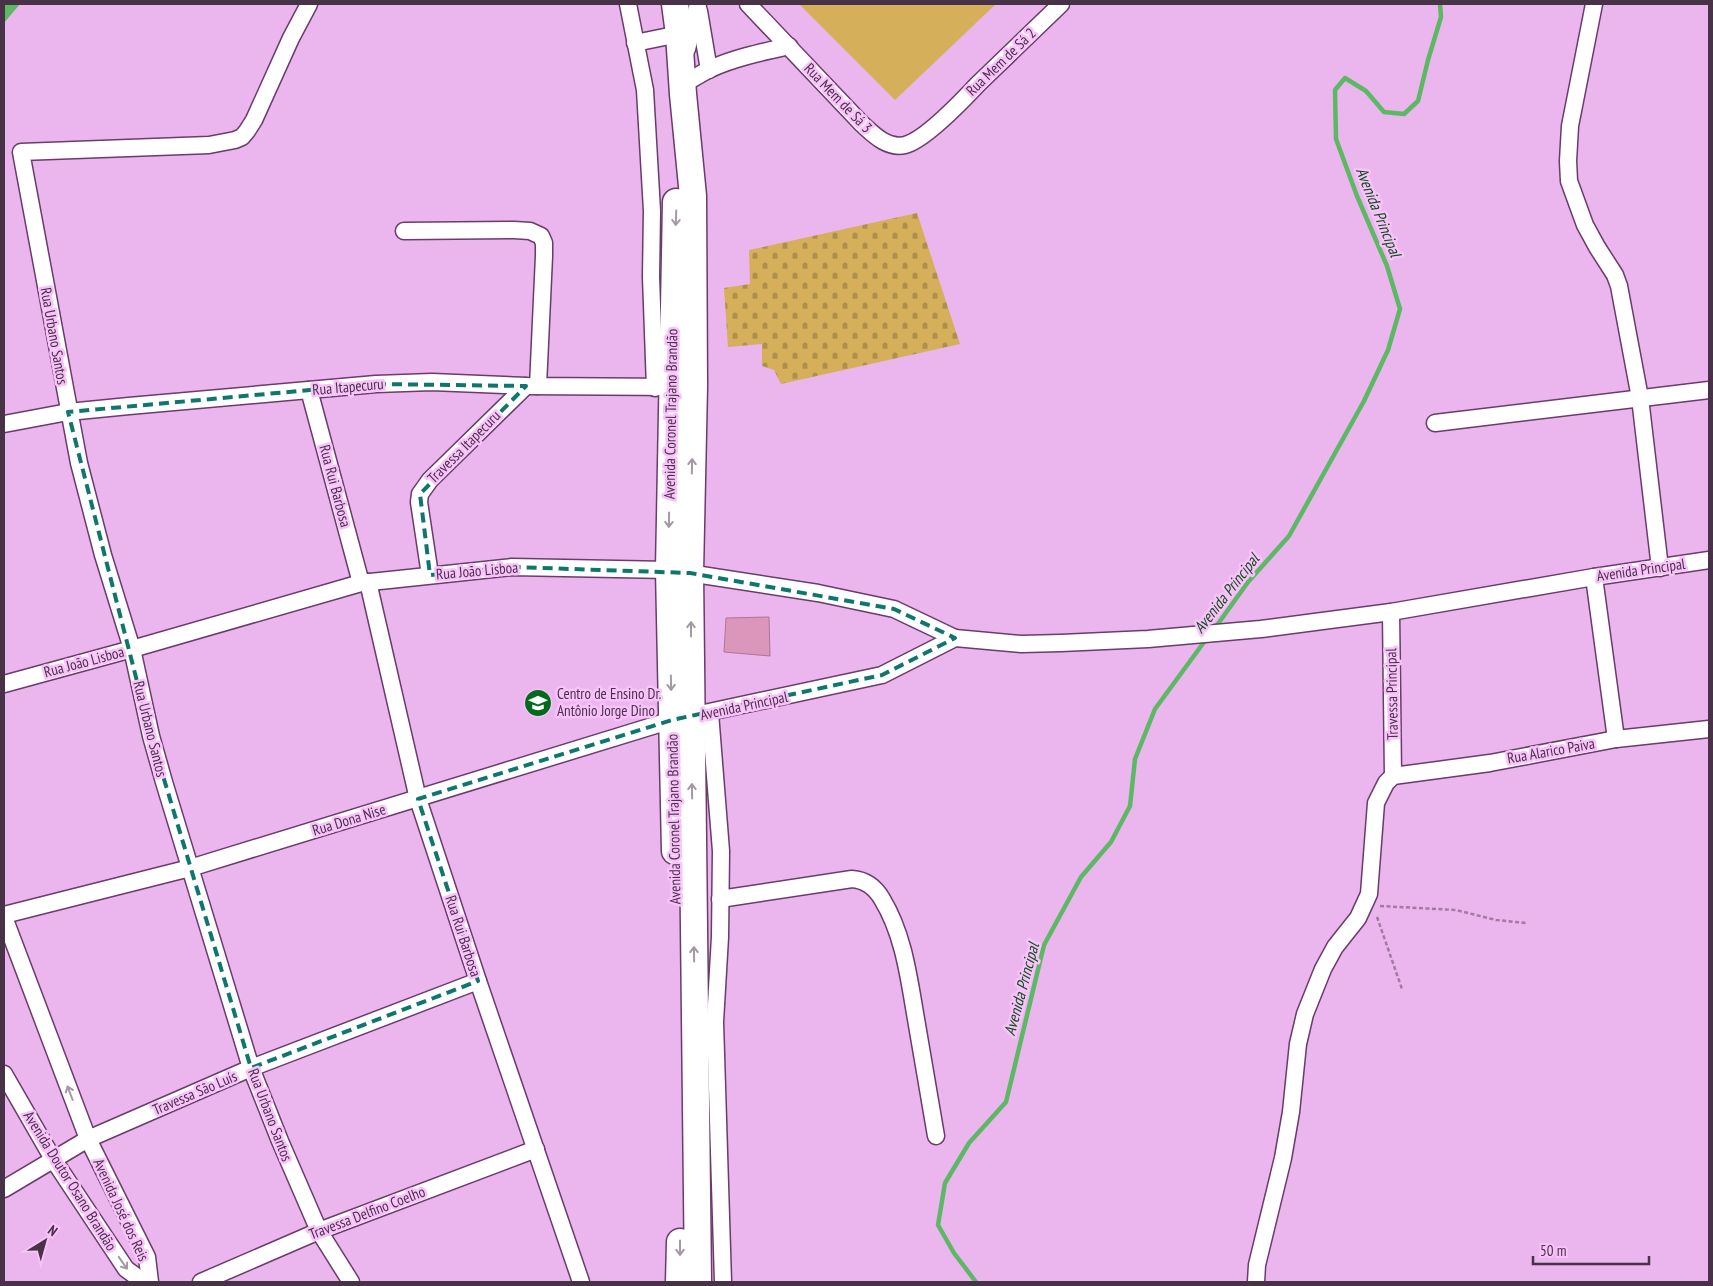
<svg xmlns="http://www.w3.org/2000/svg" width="1713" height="1286" viewBox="0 0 1713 1286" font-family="'PT Sans Narrow',sans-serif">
  <defs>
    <pattern id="cemetery-stones" width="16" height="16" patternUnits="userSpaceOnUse" patternTransform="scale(1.25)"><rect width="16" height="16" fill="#d5af5a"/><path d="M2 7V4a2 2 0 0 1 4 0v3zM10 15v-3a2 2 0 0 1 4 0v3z" fill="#af8f4c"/></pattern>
  </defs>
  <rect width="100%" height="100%" fill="#ebb5ed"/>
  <polygon fill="url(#cemetery-stones)" points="917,213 960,344 781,384 774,370 762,366 762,344 728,347 724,288 750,284 749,250"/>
  <polygon fill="#d5af5a" points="799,4 996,4 895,100"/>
  <polygon fill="#5cb963" points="4,4 20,4 4,23"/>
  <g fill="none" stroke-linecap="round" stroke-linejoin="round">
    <g stroke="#5cb963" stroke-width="4.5">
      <polyline points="1215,628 1248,582 1289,536 1364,401 1388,350 1400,309 1387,266 1357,196 1336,139 1335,90 1345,78 1366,91 1384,112 1404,114 1418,101 1428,60 1441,17 1440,4"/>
      <polyline points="976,1282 954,1253 938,1225 945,1183 969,1143 1006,1102 1044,945 1081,877 1111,842 1130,806 1135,759 1155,709 1207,638"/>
    </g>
  </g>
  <polygon fill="#db96bc" stroke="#b37297" points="769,617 770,656 724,652 726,618"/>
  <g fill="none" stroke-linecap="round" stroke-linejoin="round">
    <g stroke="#6a3b6c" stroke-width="19">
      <g id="street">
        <polyline points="309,4 291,38 254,120 247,131 242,137 235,140 209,145 21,152 79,463 103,555 132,649 151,736 164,782 251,1068 280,1141 319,1231 351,1282"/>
        <polyline points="628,4 645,90 652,211 651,277 655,388"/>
        <path d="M748,4L862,124C873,134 887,149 905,145C925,140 963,100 978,84C1006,57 1033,31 1061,4"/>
        <polyline points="1594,4 1570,126 1568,161 1569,181 1585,225 1597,247 1615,275 1619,286 1640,398 1660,568"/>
        <polyline points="699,11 709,70"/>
        <polyline points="635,43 679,34"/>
        <polyline points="687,49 698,4"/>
        <path d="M682,85C691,80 700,74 710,69C734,58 762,52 789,46"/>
        <polyline points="404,231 514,230 530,231 541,236 544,243 544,256 538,386"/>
        <polyline points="309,390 361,583"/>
        <polyline points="1435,423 1709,390"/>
        <polyline points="4,424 68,412 129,406 376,384 432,382 526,386 681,387"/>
        <polyline points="430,575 419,502 420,494 430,480 526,386"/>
        <polyline points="1594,577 1616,739"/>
        <polyline points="368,582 418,799 478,981 581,1282"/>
        <polyline points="1391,612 1393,776"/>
        <polyline points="4,684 132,649 361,583 512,567 669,570 818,593 894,609 955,638"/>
        <polyline points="710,713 721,851 720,937 715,1022 723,1282"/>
        <polyline points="1393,776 1490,763 1616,739 1709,729"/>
        <path d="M720,899L852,879C866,880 875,887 882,899C904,935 909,979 916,1019C923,1058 929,1097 936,1136"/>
        <polyline points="4,915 190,868 672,720 882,675 955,638 1021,644 1061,643 1148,639 1261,629 1391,612 1594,577 1709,560"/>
        <polyline points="4,917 88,1139 147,1257 150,1282"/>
        <polyline points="4,1074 53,1159 126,1269 144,1282"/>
        <polyline points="4,1189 88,1139 251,1068 478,981"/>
        <polyline points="201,1282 319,1231 536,1149"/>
        <polyline points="1256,1282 1257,1265 1283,1158 1291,1112 1298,1044 1305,1014 1323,969 1335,947 1358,918 1369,894 1376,803 1386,783 1393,776"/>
      </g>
    </g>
    <g stroke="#6a3b6c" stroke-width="29">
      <g id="primary">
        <polyline points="675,4 679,34 683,94 693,196 694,386 690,573 698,1282"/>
        <polyline points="675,851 669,570 676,202"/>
        <polyline points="679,1282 680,1242"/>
      </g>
    </g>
    <g stroke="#a27aa3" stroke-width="2.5" stroke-dasharray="4 2.5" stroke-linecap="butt">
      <polyline points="1380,906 1456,910 1496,920 1526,923"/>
      <polyline points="1377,917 1402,989"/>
    </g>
    <use href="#street" stroke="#fff" stroke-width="16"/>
    <use href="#primary" stroke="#fff" stroke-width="26"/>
  </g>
  <defs><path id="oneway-shaft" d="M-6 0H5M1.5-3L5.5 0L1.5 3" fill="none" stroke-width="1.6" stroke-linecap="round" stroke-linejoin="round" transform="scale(1.25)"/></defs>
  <g stroke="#a498a4">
    <use href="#oneway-shaft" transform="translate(676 218) rotate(92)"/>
    <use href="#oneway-shaft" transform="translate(692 466) rotate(-89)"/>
    <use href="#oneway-shaft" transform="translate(669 520) rotate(91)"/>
    <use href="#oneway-shaft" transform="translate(691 629) rotate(-90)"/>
    <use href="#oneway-shaft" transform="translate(671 683) rotate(89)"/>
    <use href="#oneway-shaft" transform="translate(692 791) rotate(-91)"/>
    <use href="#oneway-shaft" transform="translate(694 954) rotate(-91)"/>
    <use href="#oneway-shaft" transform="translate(70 1093) rotate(-111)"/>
    <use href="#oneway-shaft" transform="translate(680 1248) rotate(90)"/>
    <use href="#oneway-shaft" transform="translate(123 1263) rotate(55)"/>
  </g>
  <path fill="none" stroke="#0f766e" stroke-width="4" stroke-dasharray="10 6" stroke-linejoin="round" d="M376,384L526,386L420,494L430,575L512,567L690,573L894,609L955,638L882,675L672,720L418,799L478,981L251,1068L151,736L68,412Z"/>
  <defs>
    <g id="school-disc" transform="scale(1.4375)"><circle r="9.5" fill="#006b1a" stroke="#f9c2fb"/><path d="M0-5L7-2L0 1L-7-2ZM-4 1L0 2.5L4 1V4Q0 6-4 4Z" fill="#fff"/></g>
  </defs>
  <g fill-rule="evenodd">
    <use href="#school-disc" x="538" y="703"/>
  </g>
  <g text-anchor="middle" stroke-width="5" stroke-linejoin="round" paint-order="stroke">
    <g font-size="15" fill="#483248" stroke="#f9c2fb">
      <text transform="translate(1001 62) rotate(-44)" y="5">Rua Mem de Sá 2</text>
      <text transform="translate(838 98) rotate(46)" y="5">Rua Mem de Sá 3</text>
      <text transform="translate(54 336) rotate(80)" y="5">Rua Urbano Santos</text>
      <text transform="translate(348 387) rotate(-5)" y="5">Rua Itapecuru</text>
      <text transform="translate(671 414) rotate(-89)" y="5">Avenida Coronel Trajano Brandão</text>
      <text transform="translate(464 447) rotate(-45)" y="5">Travessa Itapecuru</text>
      <text transform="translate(335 486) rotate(75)" y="5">Rua Rui Barbosa</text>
      <text transform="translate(1641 570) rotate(-8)" y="5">Avenida Principal</text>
      <text transform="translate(477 571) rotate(-5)" y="5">Rua João Lisboa</text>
      <text transform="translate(84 662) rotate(-15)" y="5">Rua João Lisboa</text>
      <text transform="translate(1392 694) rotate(-91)" y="5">Travessa Principal</text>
      <text transform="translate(744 706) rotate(-12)" y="5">Avenida Principal</text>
      <text transform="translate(150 729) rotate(76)" y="5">Rua Urbano Santos</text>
      <text transform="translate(1551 751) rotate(-10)" y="5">Rua Alarico Paiva</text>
      <text transform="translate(674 819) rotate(-91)" y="5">Avenida Coronel Trajano Brandão</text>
      <text transform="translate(349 820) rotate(-17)" y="5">Rua Dona Nise</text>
      <text transform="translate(463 936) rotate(72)" y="5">Rua Rui Barbosa</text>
      <text transform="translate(195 1093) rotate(-23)" y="5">Travessa São Luís</text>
      <text transform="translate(270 1115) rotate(69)" y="5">Rua Urbano Santos</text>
      <text transform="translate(70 1181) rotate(58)" y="5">Avenida Doutor Osano Brandão</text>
      <text transform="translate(121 1210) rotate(65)" y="5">Avenida José dos Reis</text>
      <text transform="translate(367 1213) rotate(-21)" y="5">Travessa Delfino Coelho</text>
    </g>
    <g font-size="15" fill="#483248" stroke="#f9c2fb" text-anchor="start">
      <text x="557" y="699">Centro de Ensino Dr.<tspan x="557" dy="17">Antônio Jorge Dino</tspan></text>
    </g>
    <g font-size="16" font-style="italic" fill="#0d5018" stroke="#f9c2fb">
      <text transform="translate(1379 212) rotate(68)" y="6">Avenida Principal</text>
      <text transform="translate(1226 593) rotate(-52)" y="6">Avenida Principal</text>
      <text transform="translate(1021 989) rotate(-75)" y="6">Avenida Principal</text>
    </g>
  </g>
  <rect width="1713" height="1286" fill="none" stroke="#483248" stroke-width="10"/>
  <g transform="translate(45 1241) rotate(37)" stroke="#f9c2fb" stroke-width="4" paint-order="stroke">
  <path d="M0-4L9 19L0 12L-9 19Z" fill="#483248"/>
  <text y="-8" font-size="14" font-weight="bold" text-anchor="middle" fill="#483248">N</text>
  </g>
  <path d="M1533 1256v8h116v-8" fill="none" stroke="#483248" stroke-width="2.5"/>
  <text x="1540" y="1256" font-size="15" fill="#483248" stroke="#f9c2fb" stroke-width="4" paint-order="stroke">50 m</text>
</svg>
